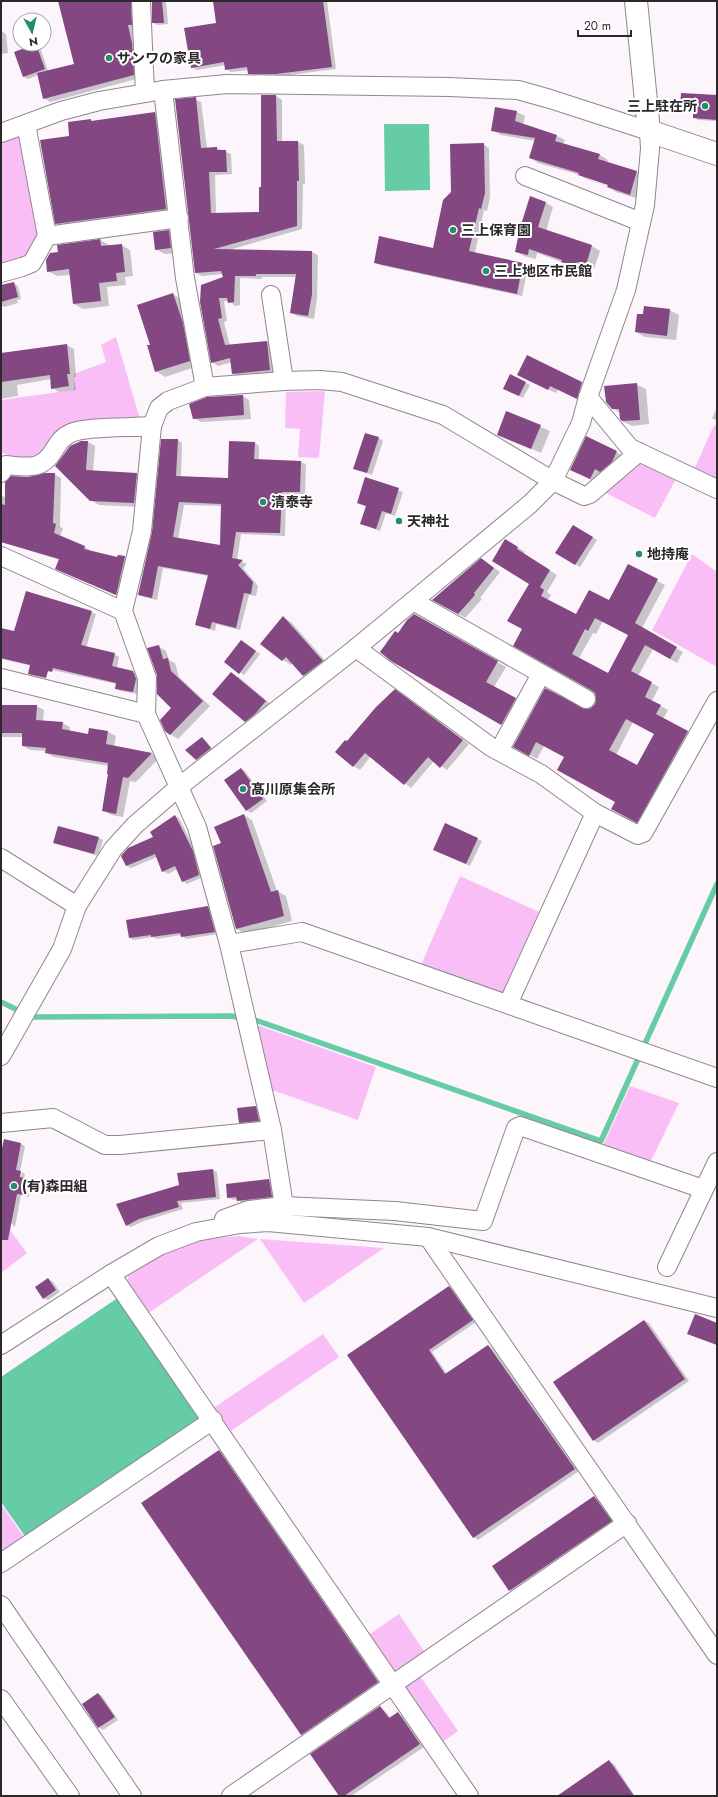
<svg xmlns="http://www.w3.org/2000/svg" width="718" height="1797" viewBox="0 0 718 1797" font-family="Jost,'Noto Sans JP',sans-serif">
  <rect width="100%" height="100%" fill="#fcf5fc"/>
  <g fill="#fabef7">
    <polygon points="22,134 40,230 29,255 1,266 1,141"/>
    <path d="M116,337L141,423L60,431C48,439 52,443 45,450C33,463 15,459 1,452V400L74,390V374L106,362L101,345Z"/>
    <polygon points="325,391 319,458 298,457 300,429 285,428 286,392"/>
    <polygon points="714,425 717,426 717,483 693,472"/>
    <polygon points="636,459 676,479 655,518 600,490"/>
    <polygon points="692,554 717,572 717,667 652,630"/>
    <polygon points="460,876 539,912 501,996 420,967"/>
    <polygon points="257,1025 376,1067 358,1120 272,1090"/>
    <polygon points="630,1086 679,1103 650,1163 603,1146"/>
    <polygon points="1,1218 27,1253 1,1273"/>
    <polygon points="239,1236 258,1239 147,1314 128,1286 128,1272 164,1251 199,1240"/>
    <polygon points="260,1239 384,1248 304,1303"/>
    <polygon points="323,1334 339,1357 228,1433 212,1409"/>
    <polygon points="1,1504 26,1540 1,1557"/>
    <polygon points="399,1614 426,1654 395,1675 367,1636"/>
    <polygon points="418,1673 458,1731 441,1743 401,1685"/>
  </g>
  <g fill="#65cca5">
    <polygon points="384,124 429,124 430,190 385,191"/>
    <polygon points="119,1297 202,1419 27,1539 1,1502 1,1377"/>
  </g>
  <g fill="#0003" fill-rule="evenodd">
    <polygon points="60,1 138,1 140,78 50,102 44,98 38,75 28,79 24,77 36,45 40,47 48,71 75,65"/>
    <polygon points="152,1 166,1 168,24 158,25 153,23"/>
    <polygon points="214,1 327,1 336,69 281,76 254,76 249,73 249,70 231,72 226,69 226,65 197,70 192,67 217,24"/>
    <polygon points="1,31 6,34 8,53 1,54"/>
    <polygon points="717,95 717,121 698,120 694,117 694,111 685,110 681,108"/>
    <polygon points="276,96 282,100 282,142 298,142 304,145 305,184 303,184 302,229 229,250 312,252 318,255 317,298 314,319 297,316 291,313 296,277 262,277 261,279 240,278 240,305 235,306 229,301 224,301 227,321 224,322 230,346 267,342 273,345 275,373 239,377 233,373 232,362 218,366 212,362 201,302 224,278 223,274 202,276 196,273 195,99 201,102 207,148 217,148 231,154 232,174 215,175 216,213 260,213 262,188"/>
    <path d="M517,112L525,116L523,125L557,136L565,140L563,144L600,155L608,160L607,163L637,172L645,177L639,199L616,192L608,186L588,180L580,175L538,163L530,158L535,141L501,135L492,130ZM584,176L613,185L612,187L587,179Z"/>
    <polygon points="155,113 164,118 175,214 65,229 56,224 70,137 91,120 94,122"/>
    <polygon points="483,144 489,148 490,197 487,211 484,210 475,253 523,264 528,267 522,296 380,265 375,262 434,249 452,192"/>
    <polygon points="546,203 553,207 546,231 592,246 600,251 594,269 585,266 583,270 537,253 536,259 524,256 516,251"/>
    <polygon points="169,231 178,236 180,253 165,254 155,249"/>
    <polygon points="100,240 109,245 121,245 130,250 133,276 125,277 126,285 107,287 109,306 83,309 74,304 70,275 57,276 48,271 59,253"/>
    <polygon points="13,283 18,286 21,299 17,300 18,303 4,307 1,305 1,286"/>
    <polygon points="173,294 182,300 198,366 165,377 156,371 151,345"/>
    <polygon points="669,310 679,315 676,340 645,337 636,332 644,315"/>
    <polygon points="67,345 74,349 76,377 74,377 76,390 59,392 52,388 51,379 17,385 18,396 1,399 1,354"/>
    <polygon points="526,379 582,383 589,388 585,402 558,389 556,393"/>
    <polygon points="526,383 530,385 523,398 508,391"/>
    <polygon points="636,384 646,389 649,424 632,426 622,421 620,413 612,408"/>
    <polygon points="243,396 249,400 251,419 201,422 194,418"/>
    <polygon points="717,408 717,421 712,418"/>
    <polygon points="507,412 550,431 541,453 498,434"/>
    <polygon points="379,438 383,441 372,475 354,468"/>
    <path d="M178,440L182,443L181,477L229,479L255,443L259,446V460L301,462L306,464L305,494H286L285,536L241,534L237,560L247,564L243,568L258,586L256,596L249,595L240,630L216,624L215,631L196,624L208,576L163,568L157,600L144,597L139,594ZM184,505L222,506L221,546L178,539Z"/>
    <polygon points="81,442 88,442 95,446 93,472 137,474 144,478 141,507 99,505 91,500"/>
    <polygon points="616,452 625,457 599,484 580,474"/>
    <polygon points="54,474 61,478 60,527 63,528 60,537 85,547 91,551 91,552 118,558 119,556 125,557 131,561 123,598 63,572 60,560 1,542 1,495 6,498 28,478"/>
    <polygon points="366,479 403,492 395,516 386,513 380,531 362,524 367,507 358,503"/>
    <polygon points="573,526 597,540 580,567 556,552"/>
    <path d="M506,540L525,552L523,554L557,575L547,592L551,595L548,600L577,615L609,601L628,565L665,585L642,628L683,652L677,663L653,649L638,676L659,687L652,701L668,710L663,719L695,736L645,826L620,813L616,802L565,757L544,746L537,759L514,747L586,711L591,709L596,705L597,698L596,693L523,629L530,583ZM603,621L629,635L608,674L579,658L593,633L596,634ZM633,722L655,734L637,766L616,755Z"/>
    <polygon points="482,559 500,572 480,598 482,599 465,618 434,600"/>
    <polygon points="91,612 96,614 86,648 114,654 119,657 117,668 133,672 138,675 138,694 121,691 116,688 117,684 1,659 1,629 15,632"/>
    <polygon points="414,615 506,667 494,687 524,704 511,729 392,660 399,634"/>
    <polygon points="283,617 291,622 330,666 312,680 304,675 292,663 291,665 283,660"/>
    <polygon points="241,641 260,654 244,675 225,662"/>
    <polygon points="158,646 166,651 169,660 175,663 179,677 210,706 178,739 170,734 173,708"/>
    <polygon points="231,673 240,678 274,707 255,726 246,721"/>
    <polygon points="401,694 469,744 447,770 434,761 411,788 371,756 360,770 354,766 347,742"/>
    <polygon points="1,706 36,706 44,710 43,722 62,723 70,727 70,731 89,735 90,729 108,732 116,736 114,747 152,754 159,758 136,782 130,781 123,817 111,815 103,810 109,774 109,766 54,757 46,753 47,751 30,750 23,746 23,737 1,737"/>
    <polygon points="202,738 206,741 214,751 201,762 196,759"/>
    <polygon points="241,769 245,771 267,801 251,813 247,810"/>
    <polygon points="244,815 252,820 277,891 286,896 292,921 245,934 237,929 223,844"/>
    <polygon points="175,816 179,818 197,854 203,877 187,884 183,881 177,869 168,874 163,871 157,857 131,868 127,866 122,856 154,838"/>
    <polygon points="99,838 103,840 98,856 54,842"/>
    <polygon points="477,839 482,841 470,866 438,852"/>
    <polygon points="208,907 212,910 218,934 186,939 181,935 157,939 153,937 134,940 130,938"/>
    <polygon points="256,1107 260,1110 263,1123 244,1125 240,1122"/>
    <polygon points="21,1144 25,1146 18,1182 20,1182 22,1172 25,1174 24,1179 32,1182 29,1197 21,1195 15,1227 12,1224 1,1211 1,1158"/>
    <polygon points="213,1170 217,1172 220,1199 181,1203 183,1209 144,1221 131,1227 127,1225 180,1185"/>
    <polygon points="269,1180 273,1182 276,1199 242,1203 237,1199 233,1200 228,1197"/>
    <polygon points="48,1279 53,1282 60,1292 48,1300 43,1298"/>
    <polygon points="449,1287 453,1289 476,1322 432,1352 447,1374 488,1346 492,1348 579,1471 478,1540 474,1537 349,1355"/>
    <polygon points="645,1321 649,1323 689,1381 598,1443 594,1440 554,1382"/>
    <polygon points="219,1451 223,1454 382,1685 306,1737 301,1734"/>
    <polygon points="594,1497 599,1500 615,1524 514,1593 510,1590"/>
    <polygon points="98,1694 102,1696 118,1720 103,1730 99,1727 83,1704"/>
    <polygon points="380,1707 384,1710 391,1718 398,1714 402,1716 424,1747 351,1796 340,1796"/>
    <polygon points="609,1762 614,1764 635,1796 559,1796"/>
  </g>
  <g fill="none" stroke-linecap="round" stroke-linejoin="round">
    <polyline stroke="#65cca5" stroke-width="5.5" points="1,1002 32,1017 231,1016 258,1021 601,1141 717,884"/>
  </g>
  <g fill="#834782" fill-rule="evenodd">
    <polygon points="58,1 131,1 132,25 128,25 132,43 134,75 43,99 37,73 74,64"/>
    <polygon points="152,1 162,1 164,23 152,23"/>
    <polygon points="213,1 323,1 332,67 276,74 248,74 247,67 225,70 224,62 191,68 184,28 216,23"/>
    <polygon points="36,44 45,69 23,77 14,52"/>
    <polygon points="681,93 717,95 717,120 693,118 693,109 680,108"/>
    <polygon points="261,95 276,95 277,141 298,141 299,181 297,181 297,226 214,249 312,251 312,294 308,316 290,313 296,274 256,274 256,276 235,276 234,302 228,303 227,298 219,298 222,318 218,319 225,345 267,341 270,370 232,374 230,358 211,363 200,302 201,285 223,277 221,271 195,273 175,99 196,97 201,148 217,147 217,150 226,150 227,172 209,172 211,213 259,212 259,187 261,187"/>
    <polygon points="495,107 517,111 515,121 557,135 555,141 600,154 598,159 637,171 630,195 607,187 608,185 578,175 579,173 529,158 535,138 491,131"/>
    <polygon points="155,112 166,209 55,224 40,140 69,136 68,122 91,119 91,121"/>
    <polygon points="484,143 485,193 481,209 479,208 469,251 523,263 517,294 374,263 379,236 433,248 443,200 451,192 450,144"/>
    <polygon points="530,196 546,202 538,227 592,245 586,265 577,262 575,266 561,262 562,260 529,249 528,255 515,252 520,228"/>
    <polygon points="169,230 171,248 155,250 153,232"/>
    <polygon points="100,239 101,246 122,244 125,272 116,273 117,281 99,283 101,301 73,304 69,269 47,272 46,260 50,253 58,252 57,245"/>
    <polygon points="14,282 18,297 1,302 1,285"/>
    <polygon points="173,293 183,323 190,361 155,372 147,345 150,345 137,305"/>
    <polygon points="644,306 670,309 667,336 635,332 637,314 643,314"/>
    <polygon points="67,344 70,374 67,374 69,386 51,389 50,375 1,382 1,353"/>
    <polygon points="527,355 582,382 577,399 550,386 548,390 517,375"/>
    <polygon points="510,374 526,382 519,396 503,389"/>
    <polygon points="637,383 640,420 622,421 620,419 619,409 612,409 606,402 604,386"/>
    <polygon points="243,395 244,415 193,419 189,404 207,397"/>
    <polygon points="506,411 541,425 531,449 497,435"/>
    <polygon points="365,433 379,437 367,473 353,469"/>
    <polygon points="586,436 617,451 612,462 600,472 595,469 590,479 570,470"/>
    <path d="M161,439H178L176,476L228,478L229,441L255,442L254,459L301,461L300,492H282L280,533L236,532L232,558L243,560L238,565L253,582L251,594L244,593L236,628L212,622L210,629L195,625L208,575L158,566L152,598L138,595L152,532ZM179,502L221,504L220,545L173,537Z"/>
    <polygon points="81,441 88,441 86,470 137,473 134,503 90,501 55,466 70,446"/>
    <polygon points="45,473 55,473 53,523 56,524 54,533 85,546 84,549 117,557 118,555 125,556 116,595 55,569 59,559 1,542 1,504 5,505 5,482 11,476 28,477"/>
    <polygon points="365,477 399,488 391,514 382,511 376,529 360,524 366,506 357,503"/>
    <polygon points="573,525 593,537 575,565 555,553"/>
    <path d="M505,539L518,547L517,549L550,570L540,587L544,590L541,596L576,614L589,590L609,600L628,564L658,579L635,623L677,647L670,659L645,645L631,671L652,682L645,697L661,705L656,714L688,731L637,823L611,809L615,802L557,770L564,757L536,742L529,756L513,747L545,688L586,709L591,708L595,704L596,699L595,693L591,690L513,646L522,629L507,621L529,584L492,561ZM595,618L628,635L608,673L572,654L585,629L588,631ZM626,719L654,734L637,765L609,750Z"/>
    <polygon points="481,558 494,568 474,593 475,595 458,614 432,600"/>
    <polygon points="26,591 92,611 81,645 115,653 112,666 133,671 136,679 133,692 115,689 116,683 53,668 52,672 48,671 46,678 28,674 30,665 1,658 1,628 14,631"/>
    <polygon points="414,614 498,661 486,682 516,698 501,725 391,661 380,652 395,631 398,633 407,620"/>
    <polygon points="283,616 323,661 303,676 286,657 282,661 260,644"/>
    <polygon points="241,640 256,651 239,674 224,662"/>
    <polygon points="159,645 163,659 168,658 171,671 203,701 170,735 165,731 160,720 171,708 157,694 157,675 147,648"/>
    <polygon points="231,672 266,701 255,714 245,722 212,694"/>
    <polygon points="395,689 463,740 440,768 428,757 404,785 365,753 353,767 335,752 345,740 347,741 376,707"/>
    <polygon points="1,705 37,705 36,720 63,722 62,729 88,734 89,728 108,731 106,744 152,753 128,778 123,777 116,814 102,811 108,774 107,774 108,763 45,753 46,748 22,746 22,733 1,733"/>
    <polygon points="202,737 211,748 196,760 185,750"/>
    <polygon points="241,768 263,799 246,811 224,780"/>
    <polygon points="244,814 271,892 278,890 284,916 236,929 213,846 221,843 214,827"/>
    <polygon points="175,815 193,851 199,875 182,882 175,866 162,872 155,854 126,866 121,856 128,848 153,837 150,832"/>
    <polygon points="445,823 478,838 466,864 433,850"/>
    <polygon points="58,826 99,837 94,854 53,843"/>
    <polygon points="208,906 215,932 181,937 180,933 151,937 151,935 129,938 126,920"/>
    <polygon points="256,1106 259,1121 239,1123 237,1108"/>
    <polygon points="4,1139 21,1143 16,1170 21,1171 20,1177 28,1179 25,1195 17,1194 8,1240 1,1240 1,1153"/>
    <polygon points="213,1169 216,1197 177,1201 179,1207 139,1219 126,1226 116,1204 179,1185 177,1173"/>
    <polygon points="269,1179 272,1197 237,1201 236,1197 227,1198 226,1184"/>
    <polygon points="48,1278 56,1290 43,1299 35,1287"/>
    <polygon points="449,1286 473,1320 429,1350 445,1374 488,1345 575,1469 473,1538 347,1355"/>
    <polygon points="695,1314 717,1323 717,1345 687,1334"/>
    <polygon points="644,1320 685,1379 593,1441 553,1382"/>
    <polygon points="219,1450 378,1682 301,1735 141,1503"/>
    <polygon points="594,1496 612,1521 509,1591 492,1566"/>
    <polygon points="98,1693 115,1717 98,1728 82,1704"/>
    <polygon points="380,1706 389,1718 398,1712 420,1744 344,1796 339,1796 310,1754"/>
    <polygon points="609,1760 634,1796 557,1796"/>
  </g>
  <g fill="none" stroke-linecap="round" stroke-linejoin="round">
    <g stroke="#8e878d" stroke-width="20">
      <g id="minor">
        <polyline points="141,1 145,93"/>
        <polyline points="163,90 185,278 205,387"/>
        <polyline points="1,133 61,111 99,101 163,90 227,84 449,87 518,90 550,99 649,131 650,149 645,205 626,290 588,397 581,423 553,481 530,504 413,601 356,648 180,786 135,825 113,849 77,906 62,949 1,1056"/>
        <polyline points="525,176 641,222"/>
        <polyline points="47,236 179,218"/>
        <polyline points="1,273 22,267 32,263 47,236 26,124"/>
        <polyline points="271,295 284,381"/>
        <polyline points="588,397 630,448 717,489"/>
        <path d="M1,473L6,465C27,467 42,471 54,450C59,442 62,437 71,433C87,426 132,428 152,426"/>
        <polyline points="1,556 123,611"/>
        <polyline points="413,601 586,699"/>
        <polyline points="356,648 491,747 541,774 595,813 638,835 643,833 717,701"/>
        <polyline points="1,678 146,714"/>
        <polyline points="499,751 541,674"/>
        <polyline points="1,858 77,906"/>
        <polyline points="229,944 302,932 717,1078"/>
        <polyline points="508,1004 595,813"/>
        <polyline points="1,1123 53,1118 105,1145 120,1145 272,1130"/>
        <polyline points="284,1206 272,1130 229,944 197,827 146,714 147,678 123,611 142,531 152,426 159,408 168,401 205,387 284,381 320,380 342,382 443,415 553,481 584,496 590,494 639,452"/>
        <polyline points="224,1219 249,1210 284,1206 395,1211 483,1221 516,1128 520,1126 703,1189"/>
        <polyline points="428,1237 717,1655"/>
        <polyline points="667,1267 717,1162"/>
        <polyline points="111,1274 469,1796"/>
        <polyline points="1,1345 111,1274 159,1246 196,1232 240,1224 268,1222 428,1237 717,1308"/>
        <polyline points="1,1563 213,1420"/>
        <polyline points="1,1605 132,1796"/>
        <polyline points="1,1699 70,1796"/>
        <polyline points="231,1796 627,1523"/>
      </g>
    </g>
    <g stroke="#8e878d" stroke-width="24">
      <polyline id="tertiary" points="636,1 649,131 717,154"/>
    </g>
    <use href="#minor" stroke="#fff" stroke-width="18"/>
    <use href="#tertiary" stroke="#fff" stroke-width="22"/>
  </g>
  <g fill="#248d6a" stroke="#fff" stroke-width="1.5">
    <circle cx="109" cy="58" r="4"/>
    <circle cx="705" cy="106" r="4"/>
    <circle cx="453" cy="230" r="4"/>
    <circle cx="486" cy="271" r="4"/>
    <circle cx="263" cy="502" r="4"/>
    <circle cx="399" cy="521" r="4"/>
    <circle cx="639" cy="554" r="4"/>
    <circle cx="243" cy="789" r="4"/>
    <circle cx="14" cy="1186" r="4"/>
  </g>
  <g text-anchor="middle" stroke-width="4" stroke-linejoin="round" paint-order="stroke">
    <g font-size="14" font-weight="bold" fill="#2b282a" stroke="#fff" text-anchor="start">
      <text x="117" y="63">サンワの家具</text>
      <text x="697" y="111" text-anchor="end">三上駐在所</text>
      <text x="461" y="235">三上保育園</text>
      <text x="494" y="276">三上地区市民館</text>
      <text x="271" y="507">清泰寺</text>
      <text x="407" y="526">天神社</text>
      <text x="647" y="559">地持庵</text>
      <text x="251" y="794">髙川原集会所</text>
      <text x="22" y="1191">(有)森田組</text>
    </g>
  </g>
  <rect width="718" height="1797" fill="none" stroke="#2b282a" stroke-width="4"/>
  <g transform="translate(32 32) rotate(172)"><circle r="19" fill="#ffffff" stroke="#aaa9aa"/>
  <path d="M0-3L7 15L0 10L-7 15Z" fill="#248d6a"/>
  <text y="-6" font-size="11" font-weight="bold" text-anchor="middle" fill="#2b282a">N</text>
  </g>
  <path d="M578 30v6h53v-6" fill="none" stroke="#2b282a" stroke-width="2"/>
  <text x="584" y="30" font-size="12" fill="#2b282a" stroke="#ffffff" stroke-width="3" paint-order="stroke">20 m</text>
</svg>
